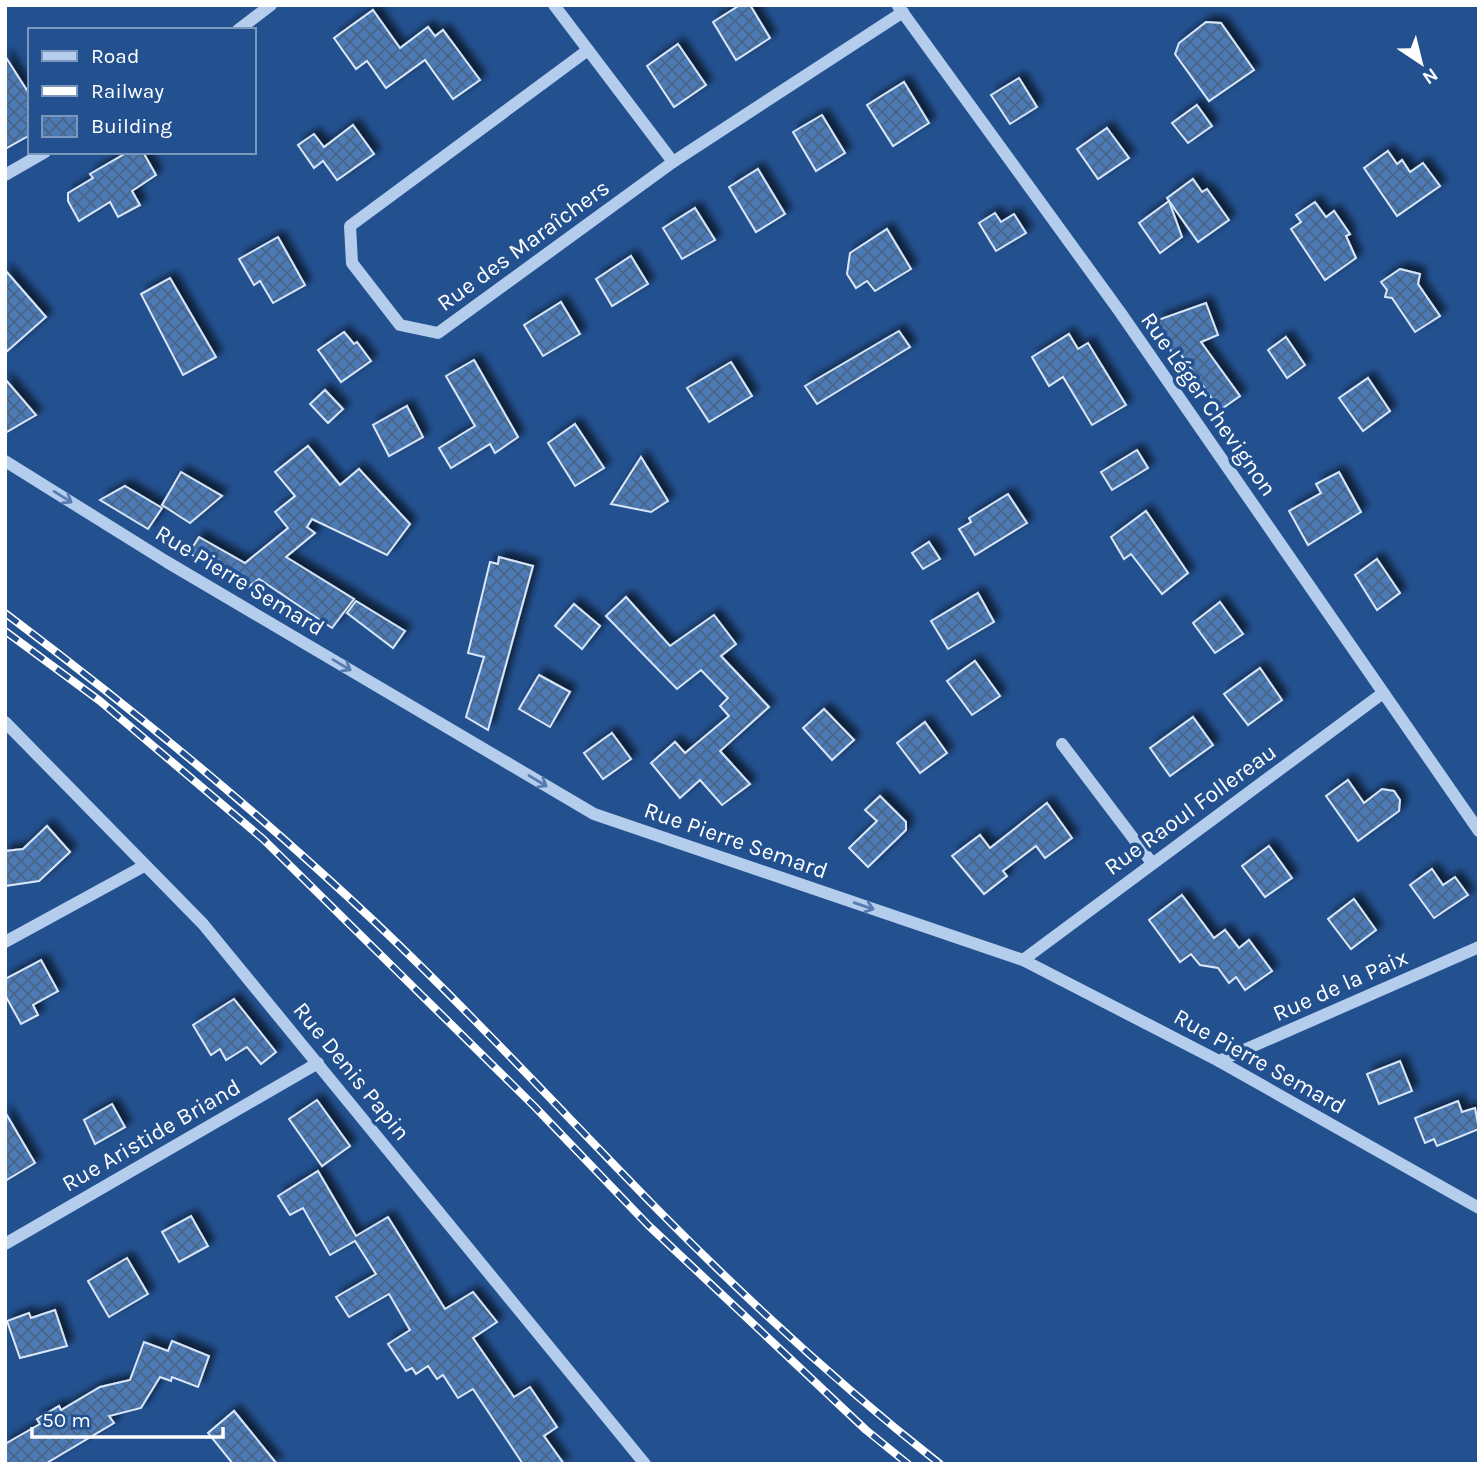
<svg xmlns="http://www.w3.org/2000/svg" width="1484" height="1469" viewBox="0 0 1484 1469" font-family="Karla,sans-serif">
  <defs>
    <pattern id="building-cross-hatch" width="8" height="8" patternUnits="userSpaceOnUse" patternTransform="scale(1.75)"><rect width="8" height="8" fill="#4b7ab6"/><path d="M0 0l8 8M0 8l8-8" fill="none" stroke="#4b6586"/></pattern>
    <filter id="shadow"><feDropShadow dx="6" dy="-6" stdDeviation="3.5" flood-color="#0009"/></filter>
  </defs>
  <rect width="100%" height="100%" fill="#235190"/>
  <g fill="url(#building-cross-hatch)" stroke="#d9e7f9" stroke-width="2" filter="url(#shadow)">
    <polygon points="740,5 750,5 770,38 736,60 713,22"/>
    <polygon points="373,10 400,48 428,27 435,36 443,30 480,80 453,99 425,60 386,88 367,61 356,69 334,38"/>
    <polygon points="1206,22 1221,23 1254,70 1209,101 1175,54 1179,43"/>
    <polygon points="678,44 706,85 674,107 647,66"/>
    <polygon points="5,56 30,95 30,135 5,149"/>
    <polygon points="1019,78 1037,107 1010,124 991,95"/>
    <polygon points="904,82 929,123 893,146 867,105"/>
    <polygon points="1197,105 1212,126 1188,143 1172,123"/>
    <polygon points="822,115 845,153 816,171 793,132"/>
    <polygon points="353,125 374,154 337,180 323,161 314,168 298,145 314,134 324,147"/>
    <polygon points="1107,128 1129,158 1098,179 1077,149"/>
    <polygon points="1388,151 1397,164 1402,160 1410,172 1423,163 1440,186 1397,216 1364,168"/>
    <polygon points="128,152 143,152 156,175 132,191 140,205 118,217 110,202 79,221 68,201 68,193 93,178 90,174"/>
    <polygon points="758,169 785,214 756,232 729,187"/>
    <polygon points="1193,179 1202,192 1207,189 1229,220 1198,242 1167,198"/>
    <polygon points="1169,201 1182,237 1160,253 1139,223"/>
    <polygon points="1315,202 1326,217 1334,211 1350,234 1346,236 1356,258 1325,280 1291,229 1301,222 1296,215"/>
    <polygon points="695,208 715,240 682,259 663,228"/>
    <polygon points="995,213 1001,222 1014,214 1026,233 996,251 979,223"/>
    <polygon points="887,229 911,269 875,291 867,281 856,288 847,274 850,253"/>
    <polygon points="278,237 305,285 273,303 260,281 254,285 239,259"/>
    <polygon points="631,256 648,284 612,306 596,279"/>
    <polygon points="1400,269 1420,274 1418,284 1440,316 1415,332 1392,298 1385,297 1387,290 1381,282"/>
    <polygon points="5,270 46,317 5,353"/>
    <polygon points="170,278 216,357 183,375 141,294"/>
    <polygon points="561,302 580,334 543,356 524,325"/>
    <polygon points="1206,303 1218,335 1201,342 1240,396 1220,410 1179,352 1172,354 1158,320"/>
    <polygon points="899,331 910,347 817,404 805,386"/>
    <polygon points="344,332 354,344 357,342 371,361 341,382 318,350"/>
    <polygon points="1069,334 1078,349 1088,343 1126,405 1092,425 1063,377 1049,386 1032,357"/>
    <polygon points="1286,337 1305,365 1287,378 1268,350"/>
    <polygon points="474,360 518,437 495,453 490,444 451,468 439,448 475,426 446,376"/>
    <polygon points="731,362 752,396 709,422 687,388"/>
    <polygon points="1368,378 1390,411 1363,431 1339,398"/>
    <polygon points="5,379 36,415 5,433"/>
    <polygon points="325,390 343,409 328,423 310,404"/>
    <polygon points="407,406 423,437 389,456 373,425"/>
    <polygon points="575,424 604,468 575,486 548,443"/>
    <polygon points="308,446 340,485 359,469 410,524 387,555 312,519 307,527 315,533 286,557 354,599 332,628 259,579 247,588 189,553 199,537 245,563 288,528 275,512 295,496 275,472"/>
    <polygon points="1137,450 1148,468 1112,490 1101,472"/>
    <polygon points="641,457 668,501 651,512 611,504"/>
    <polygon points="181,472 222,496 190,523 162,505"/>
    <polygon points="1339,472 1361,512 1308,545 1289,511 1321,493 1316,484"/>
    <polygon points="125,486 162,508 148,529 100,500"/>
    <polygon points="1008,494 1027,523 975,555 959,529 971,522 969,518"/>
    <polygon points="1146,511 1188,573 1162,594 1131,554 1124,559 1111,537"/>
    <polygon points="929,542 940,559 923,569 912,553"/>
    <polygon points="499,557 533,566 488,730 466,717 484,657 468,653 490,562 498,564"/>
    <polygon points="1377,559 1400,593 1377,610 1355,575"/>
    <polygon points="978,593 994,622 948,649 931,621"/>
    <polygon points="626,597 670,646 714,615 736,644 721,656 769,707 720,751 750,784 722,805 700,780 680,798 651,763 675,742 685,753 729,716 720,706 728,698 701,670 677,689 606,616"/>
    <polygon points="356,601 405,631 393,648 347,613"/>
    <polygon points="1220,602 1243,634 1215,653 1193,623"/>
    <polygon points="574,604 600,626 582,649 555,626"/>
    <polygon points="975,661 1000,696 972,715 947,681"/>
    <polygon points="1260,668 1282,700 1248,725 1224,694"/>
    <polygon points="539,675 570,692 550,727 519,709"/>
    <polygon points="824,709 854,740 832,760 803,728"/>
    <polygon points="1193,717 1213,745 1170,776 1150,748"/>
    <polygon points="925,722 947,753 920,773 897,743"/>
    <polygon points="612,733 631,759 603,779 584,753"/>
    <polygon points="1348,780 1364,803 1382,789 1394,791 1400,800 1399,811 1358,841 1326,796"/>
    <polygon points="880,796 906,822 906,830 868,867 849,848 877,821 865,810"/>
    <polygon points="1047,803 1072,838 1045,858 1036,846 1003,871 1007,876 984,894 952,856 980,835 990,848"/>
    <polygon points="47,826 70,852 39,881 5,886 5,851 23,849"/>
    <polygon points="1269,846 1292,878 1265,897 1242,866"/>
    <polygon points="1432,869 1443,885 1455,877 1468,895 1434,918 1410,885"/>
    <polygon points="1182,895 1214,938 1225,930 1239,948 1249,940 1272,971 1245,990 1236,977 1229,983 1218,968 1200,965 1191,954 1180,962 1149,920"/>
    <polygon points="1354,899 1376,930 1351,949 1328,919"/>
    <polygon points="41,960 58,991 33,1005 38,1015 21,1024 5,995 5,979"/>
    <polygon points="234,999 276,1052 261,1064 247,1047 226,1060 220,1049 211,1055 193,1025"/>
    <polygon points="1400,1061 1412,1091 1379,1104 1367,1074"/>
    <polygon points="317,1100 350,1146 322,1166 289,1119"/>
    <polygon points="1458,1101 1462,1112 1475,1108 1479,1129 1437,1146 1434,1139 1425,1143 1415,1118"/>
    <polygon points="112,1104 125,1127 95,1144 84,1120"/>
    <polygon points="5,1112 35,1163 5,1181"/>
    <polygon points="318,1171 356,1236 388,1217 445,1309 473,1292 497,1322 473,1338 514,1397 530,1387 557,1427 544,1436 564,1464 523,1464 473,1389 458,1398 443,1375 437,1379 428,1366 416,1374 412,1368 406,1371 388,1344 410,1330 389,1294 349,1317 336,1297 376,1274 355,1241 330,1255 303,1208 290,1215 278,1196"/>
    <polygon points="191,1216 208,1246 179,1262 162,1232"/>
    <polygon points="127,1258 148,1294 109,1317 88,1281"/>
    <polygon points="55,1310 67,1346 20,1358 7,1321 29,1313 31,1318"/>
    <polygon points="172,1341 209,1356 198,1387 172,1377 171,1381 160,1377 141,1408 109,1416 114,1423 45,1464 5,1464 5,1444 40,1424 37,1419 59,1406 61,1410 100,1387 130,1380 144,1342 168,1351"/>
    <polygon points="234,1411 277,1464 233,1464 208,1433"/>
  </g>
  <g fill="none" stroke-linecap="round" stroke-linejoin="round">
    <g stroke="#b4cdec" stroke-width="12">
      <polyline points="554,5 673,162"/>
      <polyline points="898,6 1120,312 1479,831"/>
      <polyline points="238,30 271,5"/>
      <polyline points="588,50 350,226 352,263 400,325 438,333 673,162 903,12"/>
      <polyline points="5,175 45,152"/>
      <polyline points="5,461 167,562 594,814 1023,960 1219,1061 1479,1208"/>
      <polyline points="5,722 203,924 645,1464"/>
      <polyline points="1062,744 1152,863"/>
      <polyline points="5,942 144,866"/>
      <polyline points="1023,960 1383,693"/>
      <polyline points="1219,1061 1479,947"/>
      <polyline points="5,1244 318,1063"/>
    </g>
    <g stroke="#fff" stroke-width="8">
      <g id="rail">
        <path d="M5,613C134,710 258,812 376,923C474,1016 566,1116 661,1213C749,1302 842,1387 940,1464"/>
        <polyline points="5,631 100,701 263,839 534,1106 648,1225 866,1430 908,1464"/>
      </g>
    </g>
    <use href="#rail" stroke="#235190" stroke-width="5" stroke-dasharray="16" stroke-linecap="butt"/>
  </g>
  <defs><path id="oneway-shaft" d="M-6 0H5M1.5-3L5.5 0L1.5 3" fill="none" stroke-width="1.6" stroke-linecap="round" stroke-linejoin="round" transform="scale(1.75)"/></defs>
  <g stroke="#567cb0">
    <use href="#oneway-shaft" transform="translate(63 497) rotate(32)"/>
    <use href="#oneway-shaft" transform="translate(342 665) rotate(31)"/>
    <use href="#oneway-shaft" transform="translate(538 781) rotate(31)"/>
    <use href="#oneway-shaft" transform="translate(864 906) rotate(19)"/>
  </g>
  <g text-anchor="middle" stroke-width="7" stroke-linejoin="round" paint-order="stroke">
    <g font-size="23" fill="#fff" stroke="#235190">
      <text transform="translate(523 245) rotate(-36)" y="8">Rue des Maraîchers</text>
      <text transform="translate(1209 404) rotate(55)" y="8">Rue Léger Chevignon</text>
      <text transform="translate(240 580) rotate(31)" y="8">Rue Pierre Semard</text>
      <text transform="translate(1190 809) rotate(-36)" y="8">Rue Raoul Follereau</text>
      <text transform="translate(736 840) rotate(19)" y="8">Rue Pierre Semard</text>
      <text transform="translate(1340 985) rotate(-24)" y="8">Rue de la Paix</text>
      <text transform="translate(1260 1061) rotate(29)" y="8">Rue Pierre Semard</text>
      <text transform="translate(352 1071) rotate(51)" y="8">Rue Denis Papin</text>
      <text transform="translate(151 1135) rotate(-30)" y="8">Rue Aristide Briand</text>
    </g>
  </g>
  <rect width="1484" height="1469" fill="none" stroke="#ffffff" stroke-width="14"/>
  <rect x="28" y="28" width="228" height="126" fill="#235190" stroke="#7b97bc" stroke-width="2"/>
  <rect x="42" y="51" width="35" height="10" fill="#b4cdec" stroke="#7b97bc" stroke-width="2"/>
  <text x="91" y="63" font-size="21" fill="#ffffff">Road</text>
  <rect x="42" y="86" width="35" height="10" fill="#ffffff" stroke="#7b97bc" stroke-width="2"/>
  <text x="91" y="98" font-size="21" fill="#ffffff">Railway</text>
  <rect x="42" y="116" width="35" height="21" fill="url(#building-cross-hatch)" stroke="#7b97bc" stroke-width="2"/>
  <text x="91" y="133" font-size="21" fill="#ffffff">Building</text>
  <g transform="translate(1421 63) rotate(145)" stroke="#235190" stroke-width="5" paint-order="stroke">
  <path d="M0-5L12 26L0 18L-12 26Z" fill="#ffffff"/>
  <text y="-10" font-size="19" font-weight="bold" text-anchor="middle" fill="#ffffff">N</text>
  </g>
  <path d="M32 1427v10h191v-10" fill="none" stroke="#ffffff" stroke-width="3.5"/>
  <text x="42" y="1427" font-size="21" fill="#ffffff" stroke="#235190" stroke-width="5" paint-order="stroke">50 m</text>
</svg>
